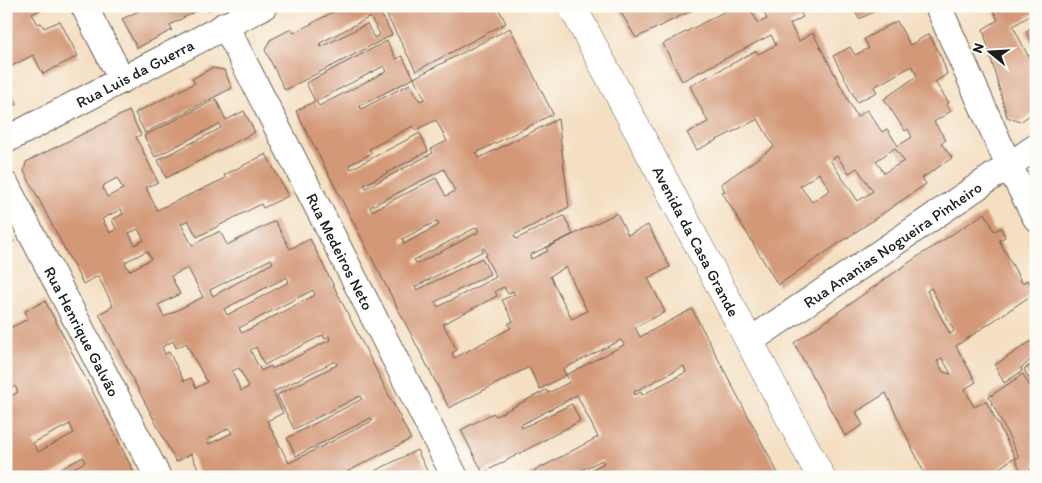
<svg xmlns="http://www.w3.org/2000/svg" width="1042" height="483" viewBox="0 0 1042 483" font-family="Itim,sans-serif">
  <rect width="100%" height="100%" fill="#fdfcf7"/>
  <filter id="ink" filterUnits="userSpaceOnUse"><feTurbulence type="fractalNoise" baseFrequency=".02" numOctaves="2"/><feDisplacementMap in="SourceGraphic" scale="10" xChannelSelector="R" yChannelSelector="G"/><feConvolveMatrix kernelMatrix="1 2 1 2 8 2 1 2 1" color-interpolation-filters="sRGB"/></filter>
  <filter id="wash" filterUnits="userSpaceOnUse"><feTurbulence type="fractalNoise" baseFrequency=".0096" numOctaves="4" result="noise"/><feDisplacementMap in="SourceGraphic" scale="20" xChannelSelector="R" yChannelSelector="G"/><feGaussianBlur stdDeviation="1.12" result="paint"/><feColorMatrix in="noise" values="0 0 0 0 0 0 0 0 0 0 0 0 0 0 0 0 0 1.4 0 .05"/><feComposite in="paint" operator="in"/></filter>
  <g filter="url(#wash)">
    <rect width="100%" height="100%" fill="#f4dfc2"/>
    <g id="blocks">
      <g fill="#d39877" fill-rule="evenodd">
        <polygon points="6,6 47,6 32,14 38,24 41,23 44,28 60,21 78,56 43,74 33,55 6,69"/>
        <polygon points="149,6 217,6 208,11 205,6 170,25 172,30 137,48 122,19"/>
        <path d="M344,6H377L392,35L285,90L265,50L270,40L291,29L294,33ZM370,17L380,34L374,38L367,24L321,47L320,43Z"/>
        <polygon points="382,6 497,6 506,23 416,71"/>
        <polygon points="617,6 701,6 636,38"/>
        <path d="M735,6H749L758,23L767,19L761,6H797L803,17L790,24L799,41L813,33L857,117L867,110L882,132L887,129L898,146L912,137L908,129L905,131L884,99L917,76L912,66L874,87L877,92L857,102L833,56L850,47L855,55L869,48L864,39L897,21L910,45L929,34L942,59L947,74L935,82L949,103L946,105L951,111L934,122L946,140L941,143L952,158L922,178L926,184L778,285L722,192L725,191L721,184L774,147L758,119L697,150L687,133L708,122L690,86L756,51L758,54L776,45L771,35L682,81L663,44ZM895,148L904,161L884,173L876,161ZM837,156L849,173L857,168L873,191L858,201L830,160ZM819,173L830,190L812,202L800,186Z"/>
        <polygon points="853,6 886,6 859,19"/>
        <polygon points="991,6 1036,6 1036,12 1013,26 1028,56 1036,52 1036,111 1020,122 1007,117 983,29 998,20"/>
        <polygon points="1036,26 1036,51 1026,31"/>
        <path d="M510,28L553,114L476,153L479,158L558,119L569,207L514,235L516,239L564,216L573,234L530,255L531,259L548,251L546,248L617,213L628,235L648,225L670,267L648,278L665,312L635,327L640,337L692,309L780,477H577L604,463L602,460L568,477H523L598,437L577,395L521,425L522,428L572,404L580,421L483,473L461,430L493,413L496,416L546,390L548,393L570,382L566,375L624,345L621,340L563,369L566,375L540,389L529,367L449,408L296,111L315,101L306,83L387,41L396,59L402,56L414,78L359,106L361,109L410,84L420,101L425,99L414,78ZM384,66L387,71L319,106L316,101ZM436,120L447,141L431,149L433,153L366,188L364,185L428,151L420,133L351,169L349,165L372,153L369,149L413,126L416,130ZM444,169L455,191L446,196L436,178L372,211L370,207ZM437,221L439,225L404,244L402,239ZM477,227L479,232L417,264L414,260ZM484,248L487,255L485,256L496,277L438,307L435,302L490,274L482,258L417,290L415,287L483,251L482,249ZM566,267L587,311L572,319L550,276ZM504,287L508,294L513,291L515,294L502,300L513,321L508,324L511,328L454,358L452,353L457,350L443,324L497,296L495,291ZM684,366L686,372L642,395L641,392L635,395L634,392Z"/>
        <polygon points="212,68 224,70 232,88 145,133 135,113 195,83 192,79"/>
        <polygon points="8,85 17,104 6,110 6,86"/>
        <polygon points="216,99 226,120 244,111 255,132 166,178 158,160 221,128 219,124 155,157 144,136"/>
        <path d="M129,111L141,135L136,137L158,182L146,188L157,210L226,178L224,175L266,154L288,196L263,208L261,204L197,237L188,220L181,224L192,245L220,231L227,245L275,221L290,249L310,239L411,439L337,477H296L295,475L291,477H202L191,454L176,462L99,314L113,306L98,276L83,284L24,171L26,162ZM117,178L123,189L107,197L103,188L104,185ZM121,209L123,214L112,220L116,229L110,233L102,219ZM138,229L144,240L135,245L129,233ZM147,251L151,259L129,271L125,262ZM271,259L273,263L213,296L210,290ZM188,268L203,297L164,317L158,305L180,294L171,276ZM287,277L289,282L227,315L224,309ZM313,290L315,295L242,333L239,328ZM323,335L325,339L329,336L330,340L272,369L271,366L261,371L250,350L256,347L264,365ZM173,341L176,348L186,343L207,382L196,388L191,378L184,381L169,352L165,354L162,347ZM335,361L337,365L277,395L294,429L360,396L362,399L287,438L296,456L371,418L372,421L289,463L267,421L283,413L273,392ZM239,368L249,387L241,391L232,371ZM229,428L232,433L209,444L207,440Z"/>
        <path d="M985,213L994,231L1001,228L1005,237L999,240L1022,283L1028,280L1035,293L956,346L976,382L965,389L974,407L986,401L1015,457L987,477H926L886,393L856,412L863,425L845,436L794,343L911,261ZM931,288L954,331L950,334L927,291ZM942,358L951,374L943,372L937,361Z"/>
        <polygon points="6,227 14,242 6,247"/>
        <path d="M45,301L117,438L136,477H57L85,462L83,457L49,475L50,477H6V330L28,319L25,311ZM15,386L18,392L10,397L7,390ZM70,424L74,433L38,452L33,443Z"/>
        <polygon points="1036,338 1036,355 1021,368 1022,371 1004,383 995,365"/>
        <polygon points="1036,362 1036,393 1024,369"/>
        <polygon points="1023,374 1036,398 1036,466 1023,474 1015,459 1019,457 989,397"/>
        <polygon points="417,450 430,477 378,477 375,471"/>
      </g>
    </g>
  </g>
  <g filter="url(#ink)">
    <use href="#blocks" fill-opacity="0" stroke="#686056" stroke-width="1"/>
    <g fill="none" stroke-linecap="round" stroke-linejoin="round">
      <g stroke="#686056" stroke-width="28">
        <g id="street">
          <polyline points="84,6 122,80"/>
          <polyline points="938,6 1009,166 1036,218"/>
          <path id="s1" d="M225,25L455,477"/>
          <path id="s2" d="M6,140L264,6"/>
          <path id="s3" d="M6,185L158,477"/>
          <path id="s4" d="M750,341L1036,147"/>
        </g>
      </g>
      <g stroke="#686056" stroke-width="29">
        <g id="secondary">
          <path id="s5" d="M572,6L821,477"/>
        </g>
      </g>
      <use href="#street" stroke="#fff" stroke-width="26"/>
      <use href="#secondary" stroke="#fff" stroke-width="28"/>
    </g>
  </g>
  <g text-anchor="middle" stroke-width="4" stroke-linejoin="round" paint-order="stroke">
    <g font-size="16" fill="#1c1c1c" stroke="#fdfcf7">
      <text dy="6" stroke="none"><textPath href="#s2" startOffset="145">Rua Luis da Guerra</textPath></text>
      <text dy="6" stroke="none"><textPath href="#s5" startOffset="266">Avenida da Casa Grande</textPath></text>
      <text dy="6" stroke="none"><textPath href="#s4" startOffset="172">Rua Ananias Nogueira Pinheiro</textPath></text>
      <text dy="6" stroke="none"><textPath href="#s1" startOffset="254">Rua Medeiros Neto</textPath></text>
      <text dy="6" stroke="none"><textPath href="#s3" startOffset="165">Rua Henrique Galvão</textPath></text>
    </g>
  </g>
  <rect width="1042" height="483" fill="none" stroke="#fdfcf7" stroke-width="25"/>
  <g transform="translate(990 52) rotate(288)" stroke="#fdfcf7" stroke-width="4" paint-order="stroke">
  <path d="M0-4L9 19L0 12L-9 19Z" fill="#1c1c1c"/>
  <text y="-8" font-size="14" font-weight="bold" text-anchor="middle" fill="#1c1c1c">N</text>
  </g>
</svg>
